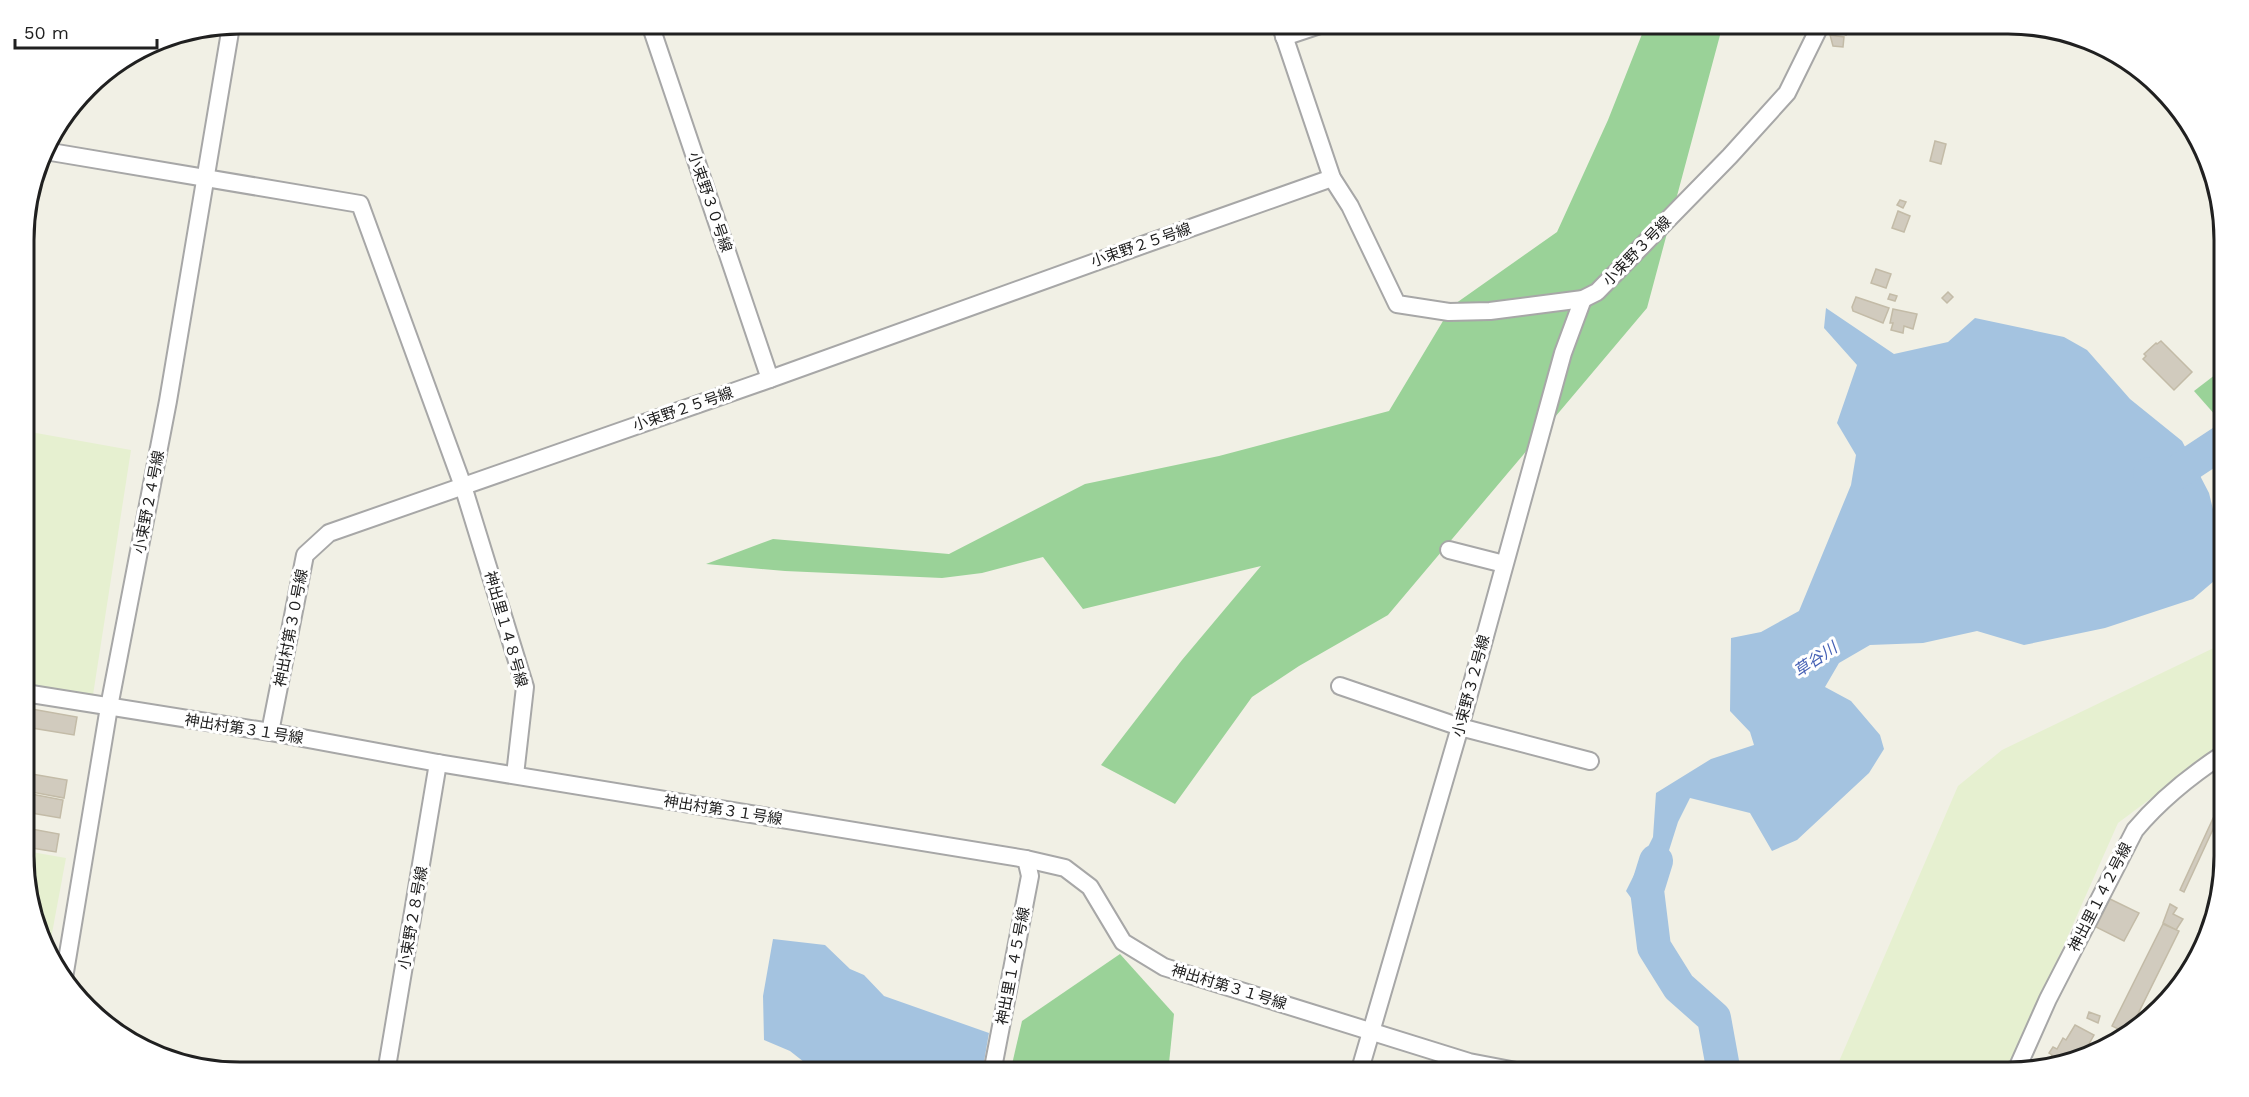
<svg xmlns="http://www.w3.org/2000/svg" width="2249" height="1097" viewBox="0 0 2249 1097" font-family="'Work Sans','Noto Sans JP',sans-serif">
  <rect width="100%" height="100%" fill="#f1f0e5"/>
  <g fill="#e6f0d0">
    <polygon points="25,431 131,450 93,695 25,684"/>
    <polygon points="2224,643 2225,743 2118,823 2007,1073 1834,1073 1958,786 2002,750"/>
    <polygon points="26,851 66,858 50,944 26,885"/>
  </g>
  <g fill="#9ad298">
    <polygon points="1646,24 1723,24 1647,308 1388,615 1299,666 1252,697 1175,804 1101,765 1182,660 1261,566 1083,609 1043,557 982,573 942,578 785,571 706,564 773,539 949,554 1085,484 1219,456 1389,411 1452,306 1557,232 1608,120"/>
    <polygon points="2224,368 2224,425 2194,391"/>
    <polygon points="1120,954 1174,1014 1168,1073 1010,1073 1022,1021"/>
  </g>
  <g fill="#a4c3e0">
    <polygon points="1826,308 1894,354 1948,342 1975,318 2064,337 2087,350 2130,399 2182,441 2209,493 2224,554 2214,581 2193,599 2105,628 2024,645 1977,631 1923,643 1870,645 1839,663 1825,687 1851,701 1880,735 1884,749 1869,773 1797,840 1772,851 1750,813 1690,798 1678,822 1652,904 1642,913 1626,891 1653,837 1656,793 1711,759 1754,745 1750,732 1730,711 1731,638 1761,632 1799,611 1851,485 1856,455 1837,423 1857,365 1824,328"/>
    <polygon points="773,939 825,945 850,969 864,975 884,996 989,1033 982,1073 818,1073 790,1051 764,1040 763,996"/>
  </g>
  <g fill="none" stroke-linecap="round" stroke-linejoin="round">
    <g stroke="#a4c3e0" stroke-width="34">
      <polyline points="2150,474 2174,474 2224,441"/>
      <polyline points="1656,861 1647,890 1654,947 1679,987 1714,1018 1724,1073"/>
    </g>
  </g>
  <g fill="#d1cbbe" stroke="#c3bba7" stroke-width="1.5">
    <polygon points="1827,24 1854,24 1852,29 1848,28 1846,35 1831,29 1829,33 1825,31"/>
    <polygon points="1830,35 1844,37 1843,47 1833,46"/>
    <polygon points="1935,141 1946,144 1941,164 1930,161"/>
    <polygon points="1900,200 1906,202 1903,208 1897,205"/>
    <polygon points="1898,211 1910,216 1904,232 1892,228"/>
    <polygon points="1876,269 1891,274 1886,288 1871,283"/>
    <polygon points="1948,292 1953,297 1947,303 1942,298"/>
    <polygon points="1890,294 1897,296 1895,301 1888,299"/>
    <polygon points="1856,297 1889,308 1883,323 1853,311 1852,307"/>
    <polygon points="1893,309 1917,314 1913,329 1904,326 1903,333 1891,330 1893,323 1890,323"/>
    <polygon points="2161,341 2192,372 2174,390 2143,359 2146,356 2144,354 2156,343 2157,344"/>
    <polygon points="26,708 77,717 74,735 26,727"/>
    <polygon points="26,773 67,780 64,798 26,791"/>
    <polygon points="26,793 63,800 60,818 26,812"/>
    <polygon points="2225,795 2225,805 2218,797"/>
    <polygon points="2216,812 2220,814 2184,892 2180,890"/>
    <polygon points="26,828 59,834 56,852 26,847"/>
    <polygon points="2110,899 2139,913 2124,941 2096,927"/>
    <polygon points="2170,904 2177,908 2173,914 2183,919 2176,930 2163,923"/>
    <polygon points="2163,924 2179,931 2128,1034 2112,1026"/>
    <polygon points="2089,1012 2100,1016 2098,1023 2087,1018"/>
    <polygon points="2075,1025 2094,1035 2085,1051 2048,1063 2052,1055 2049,1053 2053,1047 2057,1049 2063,1038 2066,1040"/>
    <polygon points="2034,1060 2044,1065 2028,1071"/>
  </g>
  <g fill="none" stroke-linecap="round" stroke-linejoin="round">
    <g stroke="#a7a7a7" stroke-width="20">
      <g id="minor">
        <polyline points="650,24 770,379"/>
        <polyline points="1280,24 1332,178 1350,206 1397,304 1449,312 1490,311 1583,299 1597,292 1730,156 1787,93 1821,24"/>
        <polyline points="1284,37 1323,24"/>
        <polyline points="45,151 360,204 463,486 525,687 515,775"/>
        <polyline points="1449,550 1504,564"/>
        <polyline points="1340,686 1460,727 1590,761"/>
        <polyline points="25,693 270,732 438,763 1026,859 1065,868 1090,887 1123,942 1164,967 1469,1062 1527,1073"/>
        <polyline points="270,732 305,555 329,533 770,379 1151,242 1332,178"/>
        <polyline points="64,978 109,707 168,401 231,26"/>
        <polyline points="386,1073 438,763"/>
        <polyline points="992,1073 1030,876 1026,859"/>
        <polyline points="1359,1073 1460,727 1563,353 1583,299"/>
        <path d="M2015,1073L2048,999L2135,830C2161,799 2191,775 2225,753"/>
      </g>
    </g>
    <use href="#minor" stroke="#fff" stroke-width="16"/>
  </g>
  <g text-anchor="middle" stroke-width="6" stroke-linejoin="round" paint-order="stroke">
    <g font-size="15" fill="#202020" stroke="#fff">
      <text transform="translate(710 202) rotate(71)" y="5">小束野３０号線</text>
      <text transform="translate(1141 245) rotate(-19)" y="5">小束野２５号線</text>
      <text transform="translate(1637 251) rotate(-46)" y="5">小束野３号線</text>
      <text transform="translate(683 409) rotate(-19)" y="5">小束野２５号線</text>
      <text transform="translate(149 502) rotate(-79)" y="5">小束野２４号線</text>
      <text transform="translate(291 628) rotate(-79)" y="5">神出村第３０号線</text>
      <text transform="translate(506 629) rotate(74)" y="5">神出里１４８号線</text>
      <text transform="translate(1471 686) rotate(-75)" y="5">小束野３２号線</text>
      <text transform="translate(244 729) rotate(9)" y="5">神出村第３１号線</text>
      <text transform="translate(723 810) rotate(9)" y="5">神出村第３１号線</text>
      <text transform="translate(2100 897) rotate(-63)" y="5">神出里１４２号線</text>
      <text transform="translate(413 918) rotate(-80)" y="5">小束野２８号線</text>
      <text transform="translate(1013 966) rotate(-79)" y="5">神出里１４５号線</text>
      <text transform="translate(1229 987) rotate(17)" y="5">神出村第３１号線</text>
    </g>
    <g font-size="16" font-style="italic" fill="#4661b5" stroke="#fff">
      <text transform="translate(1815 659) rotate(-34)" y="6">草谷川</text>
    </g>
  </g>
  <path d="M0 0H2249V1097H0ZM240 34H2008A206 206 0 0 1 2214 240V856A206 206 0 0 1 2008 1062H240A206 206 0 0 1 34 856V240A206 206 0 0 1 240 34Z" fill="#fff" fill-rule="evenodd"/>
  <path fill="none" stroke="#202020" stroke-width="3" d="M240 34H2008A206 206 0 0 1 2214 240V856A206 206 0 0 1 2008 1062H240A206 206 0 0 1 34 856V240A206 206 0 0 1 240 34Z"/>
  <path d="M15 39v9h142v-9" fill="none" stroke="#202020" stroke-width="3"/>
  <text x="24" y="39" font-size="18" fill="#202020" stroke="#ffffff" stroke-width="4.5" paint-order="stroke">50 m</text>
</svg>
